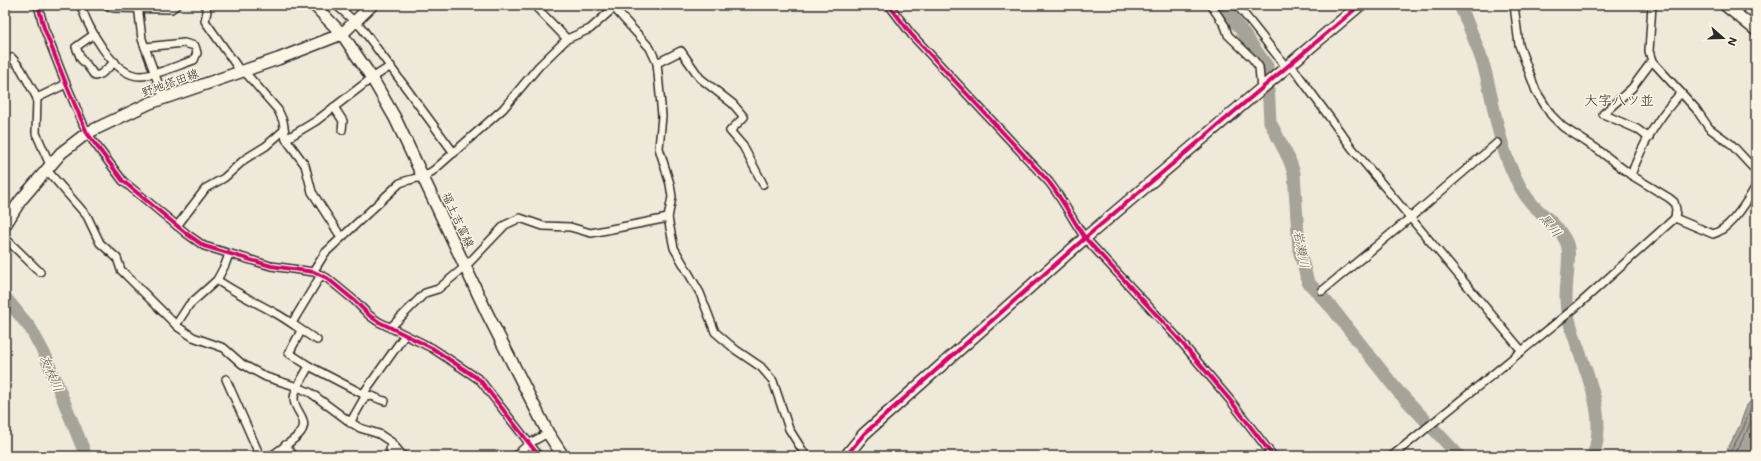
<svg xmlns="http://www.w3.org/2000/svg" width="1761" height="461" viewBox="0 0 1761 461" font-family="Mali,'Klee One',sans-serif">
  <rect width="100%" height="100%" fill="#efe9da"/>
  <filter id="ink" filterUnits="userSpaceOnUse"><feTurbulence type="fractalNoise" baseFrequency=".025" numOctaves="2"/><feDisplacementMap in="SourceGraphic" scale="8" xChannelSelector="R" yChannelSelector="G"/><feConvolveMatrix kernelMatrix="1 2 1 2 8 2 1 2 1" color-interpolation-filters="sRGB"/></filter>
  <g filter="url(#ink)">
    <polygon fill="#a6a399" stroke="#75736d" points="1756,396 1756,456 1724,456 1739,427 1747,405"/>
    <g fill="none" stroke-linecap="round" stroke-linejoin="round">
      <g stroke="#5c5b57" stroke-width="1">
        <polyline points="1728,456 1743,429 1751,408 1756,402"/>
        <polyline points="1734,456 1747,431 1756,409"/>
      </g>
      <g stroke="#a6a399" stroke-width="13">
        <polyline points="1223,5 1267,66 1270,122 1289,159 1294,173 1299,250 1308,282 1332,308 1396,389 1459,456"/>
        <path d="M1460,5C1468,25 1478,46 1484,67C1493,98 1496,131 1508,161C1514,176 1522,193 1533,205C1545,217 1561,228 1567,244C1572,257 1563,292 1567,310C1576,359 1611,406 1593,456"/>
        <polyline points="5,297 31,329 46,357 86,456"/>
      </g>
      <g stroke="#2b2b2b" stroke-width="10">
        <g id="street">
          <polyline points="38,5 44,28 66,84 87,133 123,181 187,234 204,246 271,266 314,272 327,278 355,301 370,316 379,322 432,348 480,380 539,456"/>
          <path d="M81,5C87,27 114,77 141,76C158,75 178,65 194,60L197,53L195,46L184,43L145,47"/>
          <polyline points="106,5 113,8 171,9 177,5"/>
          <polyline points="138,5 142,39 164,99"/>
          <polyline points="205,5 207,11 205,21 241,72"/>
          <polyline points="336,5 361,27 454,153"/>
          <polyline points="534,5 567,39"/>
          <path d="M889,5L911,34L1049,182C1063,200 1072,219 1085,238L1176,336L1230,400L1273,456"/>
          <polyline points="1211,5 1225,26 1228,35 1252,58 1259,67 1261,89"/>
          <polyline points="1237,5 1287,68"/>
          <polyline points="1514,5 1519,45 1536,91 1551,115 1563,127 1597,149 1631,175 1669,198 1674,202 1676,209 1675,218"/>
          <polyline points="1652,5 1649,51 1652,61 1696,109 1709,128 1731,144 1756,171"/>
          <polyline points="614,8 650,48 657,63 662,116 659,148 670,184 672,197 668,218 674,248 700,293 715,332 736,350 761,367 773,381 789,429 806,456"/>
          <polyline points="93,35 76,47 81,59 86,64 95,76 101,74 115,62"/>
          <polyline points="12,58 21,69 37,98"/>
          <polyline points="657,63 681,51 700,78 733,104 744,117 730,131 743,146 763,184"/>
          <polyline points="1291,65 1352,148 1522,351"/>
          <polyline points="244,71 278,110 283,121 286,139 305,165 312,192 341,237"/>
          <polyline points="334,107 343,121 342,130"/>
          <polyline points="1649,138 1637,129 1603,114 1632,88 1652,61"/>
          <polyline points="286,139 316,121 372,78 391,66"/>
          <polyline points="50,165 36,133 37,98 66,84"/>
          <polyline points="46,169 87,216 100,243 117,258 121,270 178,327 193,337 224,348 242,364 266,377 298,387 311,393 350,422 360,428 379,434 391,442 403,456"/>
          <path d="M1631,175C1642,145 1659,116 1681,93"/>
          <polyline points="177,226 206,188 224,178 245,159 266,146 284,130"/>
          <polyline points="5,238 40,272"/>
          <path d="M315,269L325,253L400,183C414,177 421,180 434,170L503,109L539,66L567,39L590,29L617,5"/>
          <path d="M217,280C236,293 257,303 277,314C291,322 303,332 317,340"/>
          <polyline points="1322,291 1410,218 1497,143"/>
          <polyline points="292,323 321,275"/>
          <polyline points="176,325 189,305 217,280 225,265 229,254"/>
          <polyline points="390,328 425,293 438,289 466,266 505,225 520,218 543,226 570,227 591,233 668,218"/>
          <polyline points="309,366 363,394 405,335"/>
          <polyline points="226,379 260,456"/>
          <path d="M366,395C374,395 378,400 385,401"/>
          <polyline points="350,423 366,395 363,394"/>
          <polyline points="391,442 390,450 394,456"/>
          <polyline points="285,445 294,456"/>
          <path d="M271,456C279,450 295,440 301,432C310,419 293,410 294,398C295,387 304,376 309,366L289,353L301,331"/>
          <polyline points="515,456 530,443 548,433"/>
          <path d="M1392,456L1576,307L1675,218L1713,234C1730,229 1747,202 1756,186"/>
        </g>
      </g>
      <g stroke="#2b2b2b" stroke-width="14">
        <g id="secondary">
          <polyline points="314,5 342,34 372,78 395,118 487,313 548,433 563,456"/>
          <polyline points="1725,5 1756,30"/>
          <polyline points="5,225 20,201 61,153 87,133 150,103 278,59 342,34 372,5"/>
          <polyline points="846,456 864,434 1085,238 1360,5"/>
        </g>
      </g>
      <use href="#street" stroke="#fcf5e5" stroke-width="7"/>
      <use href="#secondary" stroke="#fcf5e5" stroke-width="11"/>
      <g stroke="#fcf5e5" stroke-width="6">
        <g id="cycleway">
          <polyline points="38,5 44,28 66,84 87,133 123,181 187,234 204,246 271,266 314,272 327,278 355,301 370,316 379,322 432,348 480,380 539,456"/>
          <path d="M889,5L911,34L1049,182C1063,200 1072,219 1085,238L1176,336L1230,400L1273,456"/>
          <polyline points="846,456 864,434 1085,238 1360,5"/>
        </g>
      </g>
      <use href="#cycleway" stroke="#d6006c" stroke-width="4"/>
    </g>
  </g>
  <g text-anchor="middle" stroke-width="3" stroke-linejoin="round" paint-order="stroke">
    <g font-size="12" fill="#2b2b2b" stroke="#fcf5e5">
      <text transform="translate(170 83) rotate(-20)" y="4">野地塔田線</text>
      <text transform="translate(458 220) rotate(65)" y="4">福土吉富線</text>
    </g>
    <g font-size="13" font-style="italic" fill="#565552" stroke="#fcf5e5">
      <text transform="translate(1551 225) rotate(51)" y="5">黒川</text>
      <text transform="translate(1302 249) rotate(80)" y="5">岩瀬川</text>
      <text transform="translate(52 373) rotate(67)" y="5">友枝川</text>
    </g>
    <g font-size="14" fill="#2b2b2b" stroke="#fcf5e5">
      <text x="1619" y="105">大字八ツ並</text>
    </g>
  </g>
  <rect width="1761" height="461" fill="none" stroke="#fcf5e5" stroke-width="20"/>
  <rect x="10" y="10" width="1741" height="441" fill="none" stroke="#2b2b2b" stroke-width="1.5" filter="url(#ink)"/>
  <g transform="translate(1723 38) rotate(110)" stroke="#fcf5e5" stroke-width="3" paint-order="stroke">
  <path d="M0-3L7 15L0 10L-7 15Z" fill="#2b2b2b"/>
  <text y="-6" font-size="11" font-weight="bold" text-anchor="middle" fill="#2b2b2b">N</text>
  </g>
</svg>
